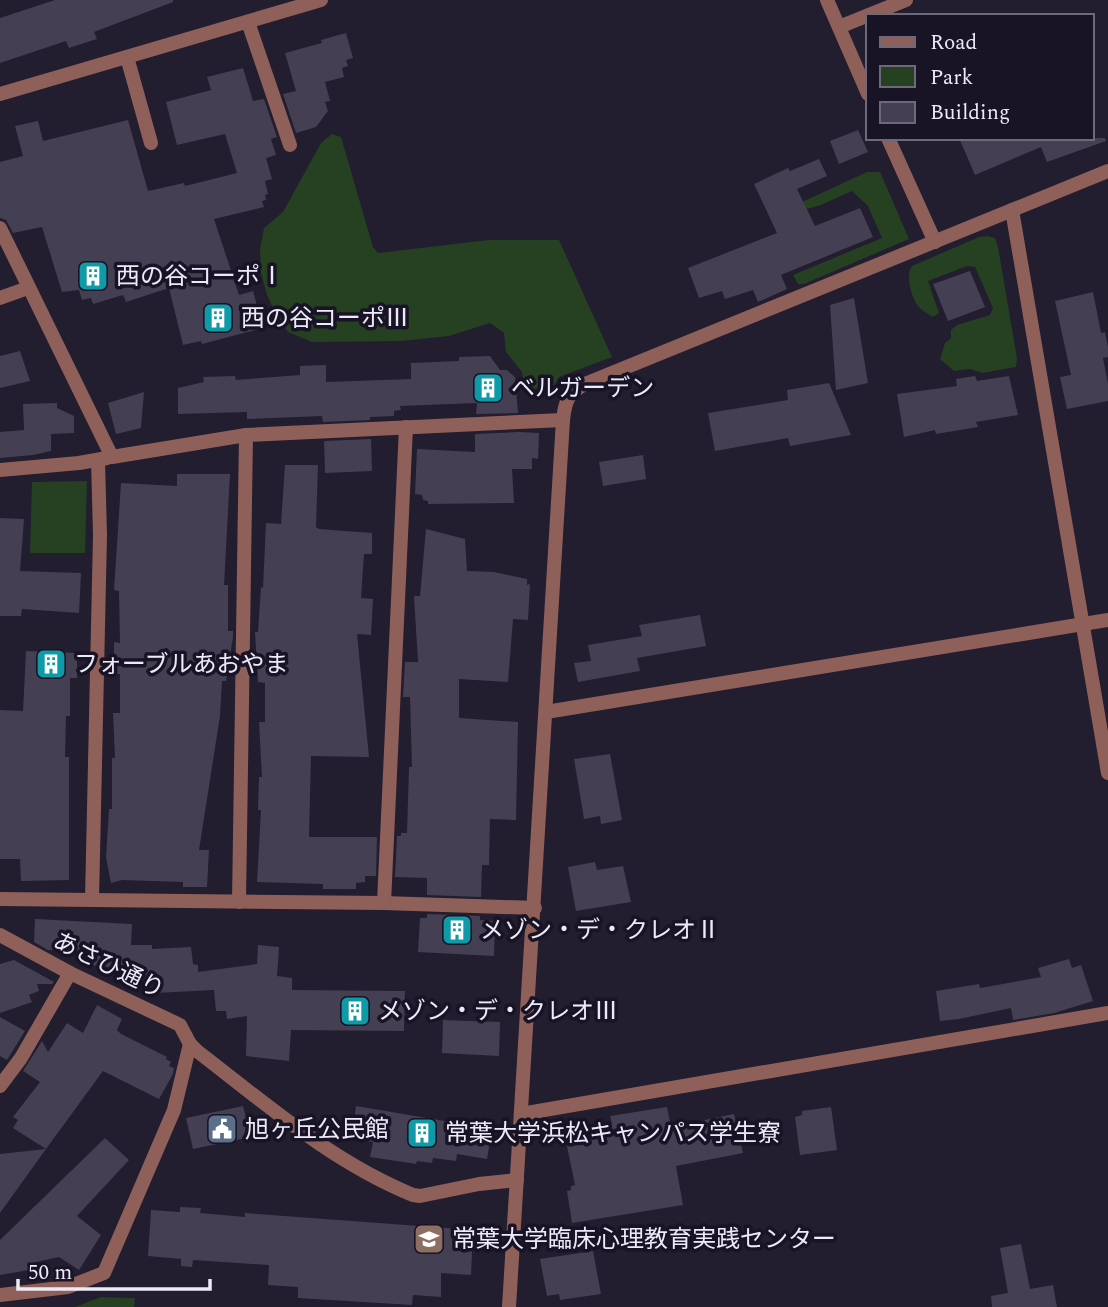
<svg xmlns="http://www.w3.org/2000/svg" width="1108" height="1307" viewBox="0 0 1108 1307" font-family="Spectral,'Noto Sans JP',serif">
  <rect width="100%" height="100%" fill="#221d2f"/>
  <g fill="#264022">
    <polygon points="332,134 341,137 373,247 378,253 489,240 559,240 612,357 559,377 554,386 525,390 522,372 506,352 504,333 490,323 449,336 401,341 312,342 288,332 277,317 267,295 261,273 260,249 264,228 283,212 321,143"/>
    <polygon points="867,172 880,172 909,239 804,284 798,284 793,275 882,238 868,206 852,191 821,205 803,210 802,202"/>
    <path d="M988,236L995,238L998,247L1017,358L1016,367L982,373L970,369L954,371L940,359L945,343L951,338V330L957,325L990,315L993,308L975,267L967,266L928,281L939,313L933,317C928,314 921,310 918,306C911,297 905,274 912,266L979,237Z"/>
    <polygon points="87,481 85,553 30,553 32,482"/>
    <polygon points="101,1297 135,1298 134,1307 75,1307"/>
  </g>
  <g fill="#453f54">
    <polygon points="55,0 173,0 173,2 94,32 97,39 69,48 66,41 0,63 0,18"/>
    <polygon points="346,33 353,58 346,60 348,66 342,68 344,77 325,82 330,101 325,102 328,111 316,127 296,133 283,94 296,91 285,53 322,43 321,40"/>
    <polygon points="243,68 253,101 264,99 277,137 271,139 276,155 266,158 272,179 265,181 268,194 265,195 266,200 262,201 264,207 214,219 239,295 253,291 263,328 202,344 201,341 183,345 169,288 126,302 123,295 93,304 91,298 82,300 79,290 62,292 42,227 13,233 6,220 0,218 0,162 23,156 15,126 38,121 43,141 128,120 148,191 184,183 185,186 237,173 225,134 177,145 166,102 211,90 207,77"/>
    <polygon points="858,130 868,152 839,164 830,141"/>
    <polygon points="959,138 1105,138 1106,141 1047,162 1041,147 975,175"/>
    <polygon points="819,159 827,176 797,189 815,226 860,208 873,237 781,275 787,289 758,302 753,290 725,299 722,291 699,298 688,268 777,233 754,184 788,168 790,171"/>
    <polygon points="970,271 985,307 948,321 933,284"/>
    <polygon points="1093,292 1101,333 1105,332 1108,347 1108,357 1103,358 1108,384 1108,401 1067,409 1060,377 1071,375 1055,301"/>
    <polygon points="854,298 868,383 836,390 830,305"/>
    <polygon points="20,351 30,381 0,388 0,356"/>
    <polygon points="490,356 500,370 507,370 515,377 518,413 476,414 477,403 400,406 401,410 394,411 394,416 370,417 370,420 323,422 322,416 247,419 247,412 178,414 178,388 204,382 203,377 235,376 236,380 300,375 300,366 326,365 326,382 411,379 411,363 459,361 459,357"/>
    <polygon points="975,376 977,381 1009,376 1018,415 976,422 978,427 936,434 935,430 904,437 897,394 957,386 956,379"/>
    <polygon points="829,383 851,435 790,446 788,438 715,451 708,413 788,400 787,390"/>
    <polygon points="144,392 141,428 116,434 108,403"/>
    <polygon points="57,403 57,408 74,416 74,433 51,434 51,451 33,455 0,458 0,432 24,430 23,404"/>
    <polygon points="519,432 539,433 538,459 532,458 532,469 512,469 514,503 428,504 428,501 423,500 422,495 415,494 417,449 475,452 475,434"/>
    <polygon points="371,439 372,471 325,473 324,441"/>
    <polygon points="643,455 646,479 603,486 599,462"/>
    <polygon points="285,465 318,465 316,527 319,529 372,533 372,554 364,554 361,598 373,599 371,635 357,634 369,757 311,756 309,837 377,837 376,876 365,876 365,882 356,883 356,889 323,889 323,884 257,882 261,810 258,810 259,777 262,777 259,722 265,722 265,683 258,682 255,632 258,632 261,587 263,588 266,523 281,524"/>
    <polygon points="177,474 230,474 224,585 228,585 228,631 233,631 233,637 226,681 222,681 220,716 199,850 209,850 207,887 183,887 183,882 122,880 111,883 106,857 109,809 112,809 112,758 115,758 113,713 120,713 120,674 114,674 114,642 120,643 119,591 114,590 121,483 177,486"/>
    <polygon points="0,518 24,519 20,571 81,573 79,613 22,609 21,616 0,616"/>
    <polygon points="426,529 465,539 467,571 494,572 527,579 527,585 530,584 528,620 513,619 508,682 459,679 459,718 518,722 516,820 490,819 489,865 482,865 481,897 427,895 427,878 395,877 397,836 401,836 401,833 407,833 409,767 412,767 410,697 403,697 405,662 418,662 414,596 420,596"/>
    <polygon points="700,615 706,646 637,658 640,671 578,682 574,663 591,661 588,645 642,636 639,625"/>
    <polygon points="26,651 77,653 77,678 70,678 70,716 66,716 65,757 69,757 69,880 21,881 20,859 0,859 0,710 23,711"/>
    <polygon points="610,754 622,820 601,824 600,816 584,819 574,759"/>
    <polygon points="595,862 597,870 623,866 631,902 576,911 568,867"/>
    <polygon points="427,914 480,916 480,920 495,921 494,956 418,952 420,918 427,918"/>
    <polygon points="35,919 132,924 131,945 152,945 152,949 191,947 193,964 198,965 198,972 257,964 258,945 279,947 277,976 292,978 292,990 405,991 404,1031 291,1030 289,1061 246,1056 247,1016 227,1019 226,1011 216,1011 214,990 155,993 155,983 137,983 136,970 90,965 91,952 48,950 34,942"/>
    <polygon points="1069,959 1072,968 1081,965 1093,1001 1054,1013 1013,1020 1011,1008 959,1019 940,1021 936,991 979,984 980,988 1041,977 1038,968"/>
    <polygon points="14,960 54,982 52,984 37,984 39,991 29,995 32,1002 0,1013 0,964"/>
    <polygon points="97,1005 122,1019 117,1030 121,1034 167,1057 166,1059 171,1062 169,1066 174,1068 173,1074 159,1099 103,1071 46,1149 13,1128 18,1120 13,1117 40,1082 23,1071 42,1041 48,1052 67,1023 83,1033"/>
    <polygon points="0,1017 25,1031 7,1060 0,1056"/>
    <polygon points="443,1020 500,1022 499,1056 442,1053"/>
    <polygon points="243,1106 251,1137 193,1149 186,1118"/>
    <polygon points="356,1106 492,1129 487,1159 457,1154 456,1161 433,1158 432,1163 417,1161 416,1164 370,1157 373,1142 352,1138"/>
    <polygon points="667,1107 671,1127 734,1114 743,1153 676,1166 683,1205 572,1223 567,1191 571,1190 571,1186 575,1185 564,1132 612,1124 610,1116"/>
    <polygon points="831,1107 837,1150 800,1155 795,1117 802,1115 802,1111"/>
    <polygon points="105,1138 129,1160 77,1216 101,1235 79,1270 59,1257 27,1264 29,1270 0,1275 0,1240"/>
    <polygon points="46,1149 0,1213 0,1154"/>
    <polygon points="180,1207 201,1208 200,1213 245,1217 245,1213 473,1230 471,1275 441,1273 441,1297 413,1295 412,1305 298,1298 298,1287 268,1285 269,1265 193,1260 192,1267 181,1266 181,1259 148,1256 151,1210 180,1212"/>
    <polygon points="1021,1244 1030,1289 1053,1285 1057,1307 992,1307 991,1296 1008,1293 1000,1248"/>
    <polygon points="593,1251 601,1294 560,1300 559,1294 547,1296 540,1259"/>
  </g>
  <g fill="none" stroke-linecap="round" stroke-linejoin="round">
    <g stroke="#8e6059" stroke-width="14">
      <polyline points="248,22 290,145"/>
      <polyline points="127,57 151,143"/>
    </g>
    <g stroke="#8e6059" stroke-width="14">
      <polyline points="827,0 868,94"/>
      <polyline points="839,27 906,0"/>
      <polyline points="888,138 935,242"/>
      <polyline points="0,228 112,457 246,435 563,420"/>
      <polyline points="0,298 28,288"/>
      <polyline points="406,427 384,903 535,908"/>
      <polyline points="0,470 79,463 107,458"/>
      <polyline points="546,712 1108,620"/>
      <polyline points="0,899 384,903"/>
      <polyline points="92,900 100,535 98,460"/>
      <polyline points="239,902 246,435"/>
      <path d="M0,935L70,973L180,1025L190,1044L197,1051C266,1104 332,1162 413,1195L420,1196L479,1184L517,1180"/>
      <polyline points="0,1086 21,1058 70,973"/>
      <polyline points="521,1114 1108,1013"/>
      <polyline points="0,1295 68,1287 104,1273 174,1110 190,1044"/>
    </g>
    <g stroke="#8e6059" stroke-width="14">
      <polyline points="0,94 321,0"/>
      <polyline points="1012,210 1108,773"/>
      <path d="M509,1307L563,420C565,401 568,393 585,384L1108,171"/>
    </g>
  </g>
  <defs>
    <g id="building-square" transform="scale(1.575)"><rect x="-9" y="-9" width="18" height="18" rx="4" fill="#0f9aa8" stroke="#181325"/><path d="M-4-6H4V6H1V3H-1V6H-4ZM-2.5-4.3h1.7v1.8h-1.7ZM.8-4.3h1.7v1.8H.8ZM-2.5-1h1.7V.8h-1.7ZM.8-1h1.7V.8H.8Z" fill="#fff"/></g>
    <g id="civic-square" transform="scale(1.575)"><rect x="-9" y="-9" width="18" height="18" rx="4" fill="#5c6f8a" stroke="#181325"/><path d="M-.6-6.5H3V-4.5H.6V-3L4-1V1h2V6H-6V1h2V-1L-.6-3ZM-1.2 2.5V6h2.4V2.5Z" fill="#fff"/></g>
    <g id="university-square" transform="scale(1.575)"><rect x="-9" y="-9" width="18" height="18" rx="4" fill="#8d6e63" stroke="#181325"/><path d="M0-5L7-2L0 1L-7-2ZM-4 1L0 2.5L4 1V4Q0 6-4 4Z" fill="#fff"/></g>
  </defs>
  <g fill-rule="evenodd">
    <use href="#building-square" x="93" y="276"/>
    <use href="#building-square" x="218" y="318"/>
    <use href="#building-square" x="488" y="388"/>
    <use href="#building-square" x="51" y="664"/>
    <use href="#building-square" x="457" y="930"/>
    <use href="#building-square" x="355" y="1011"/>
    <use href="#civic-square" x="222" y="1129"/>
    <use href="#building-square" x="422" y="1133"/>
    <use href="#university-square" x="429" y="1239"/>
  </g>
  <g text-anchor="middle" stroke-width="7" stroke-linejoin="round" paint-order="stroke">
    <g font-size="24" fill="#edeaf7" stroke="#181325" text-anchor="start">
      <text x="116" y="284">西の谷コーポⅠ</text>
      <text x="241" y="326">西の谷コーポⅢ</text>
      <text x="511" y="396">ベルガーデン</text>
      <text x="74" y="672">フォーブルあおやま</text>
      <text x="480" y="938">メゾン・デ・クレオⅡ</text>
      <text x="378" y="1019">メゾン・デ・クレオⅢ</text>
      <text x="245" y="1137">旭ヶ丘公民館</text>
      <text x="445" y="1141">常葉大学浜松キャンパス学生寮</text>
      <text x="452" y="1247">常葉大学臨床心理教育実践センター</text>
    </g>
    <g font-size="24" fill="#edeaf7" stroke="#181325">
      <text transform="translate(109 965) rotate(26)" y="8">あさひ通り</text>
    </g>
  </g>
  <rect x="866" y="14" width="228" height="126" fill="#181325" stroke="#6d6979" stroke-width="2"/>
  <rect x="880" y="37" width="35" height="10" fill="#8e6059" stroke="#6d6979" stroke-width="2"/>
  <text x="930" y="49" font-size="21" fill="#edeaf7">Road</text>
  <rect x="880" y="66" width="35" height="21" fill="#264022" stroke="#6d6979" stroke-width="2"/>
  <text x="930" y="84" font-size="21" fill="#edeaf7">Park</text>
  <rect x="880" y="102" width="35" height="21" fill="#453f54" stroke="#6d6979" stroke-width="2"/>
  <text x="930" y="119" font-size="21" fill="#edeaf7">Building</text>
  <path d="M18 1279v10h192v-10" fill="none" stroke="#edeaf7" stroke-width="3.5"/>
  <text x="28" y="1279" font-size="21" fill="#edeaf7" stroke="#181325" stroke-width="5" paint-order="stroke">50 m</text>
</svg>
